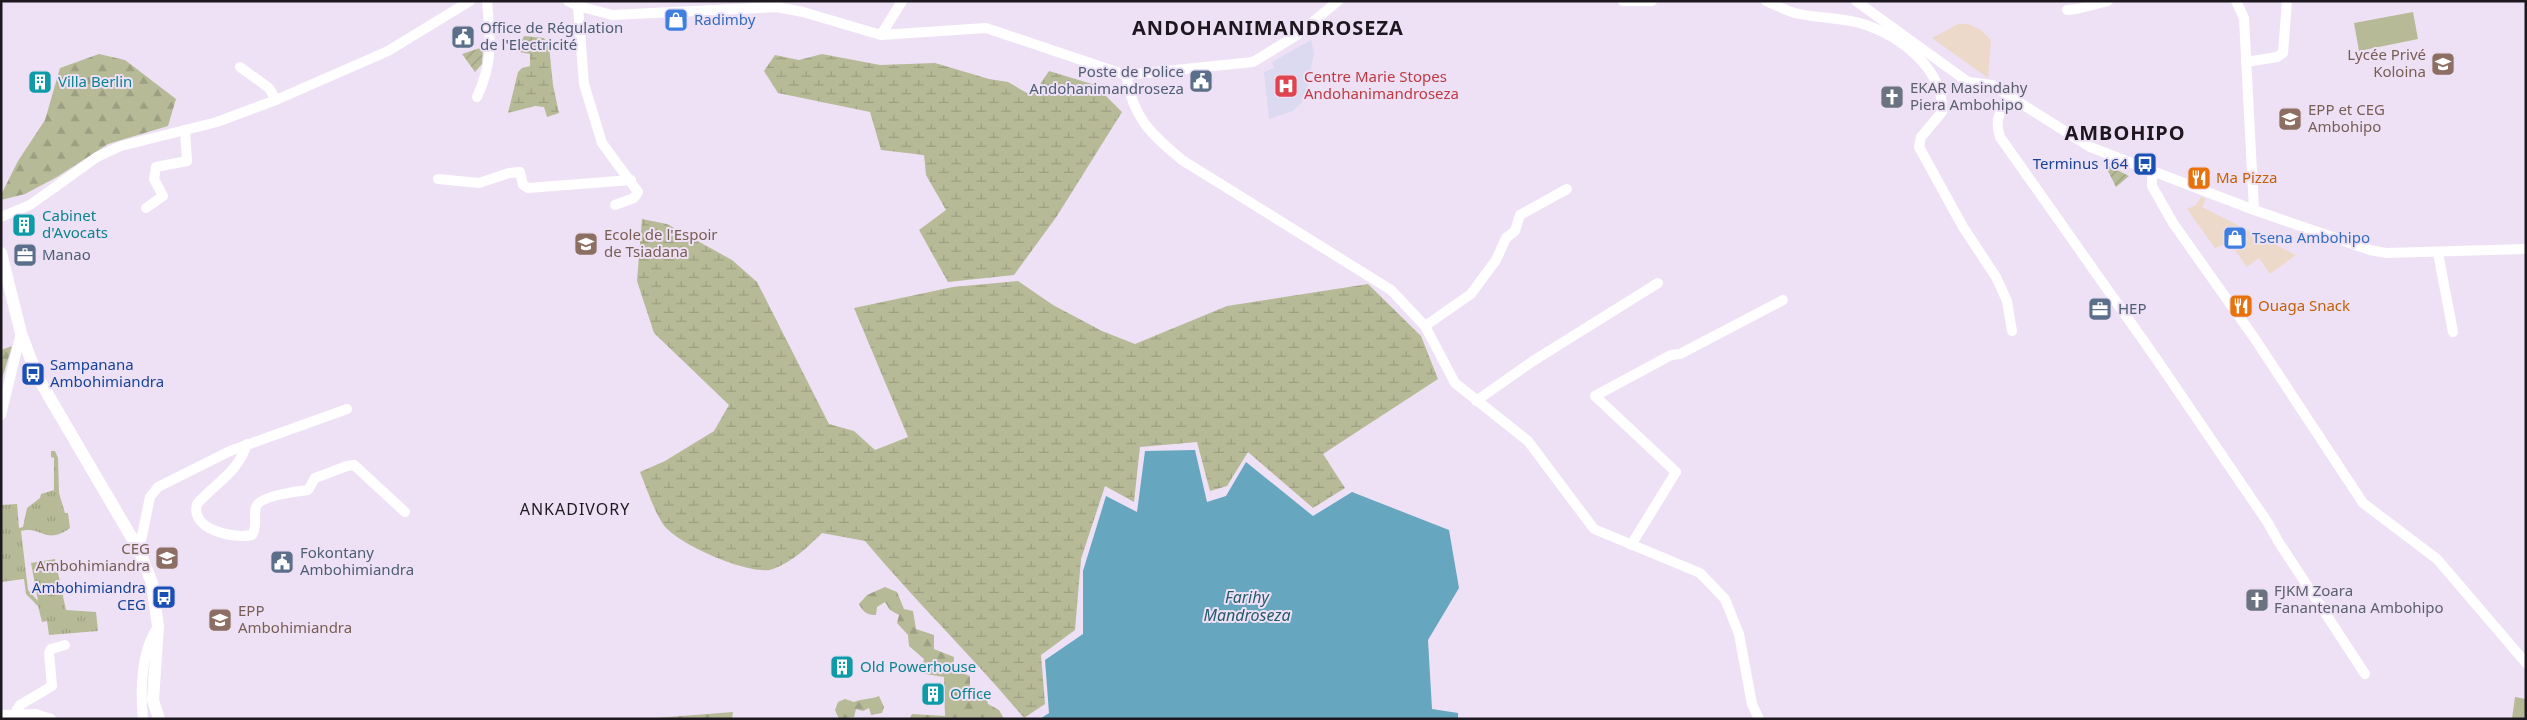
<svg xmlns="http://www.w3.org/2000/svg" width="2527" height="720" viewBox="0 0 2527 720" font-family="'Noto Sans',sans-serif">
  <defs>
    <pattern id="grass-tufts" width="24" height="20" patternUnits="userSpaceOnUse" patternTransform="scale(1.25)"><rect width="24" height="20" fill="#b6ba96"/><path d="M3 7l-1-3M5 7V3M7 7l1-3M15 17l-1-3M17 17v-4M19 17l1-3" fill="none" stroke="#9c9f81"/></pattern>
    <pattern id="forest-firs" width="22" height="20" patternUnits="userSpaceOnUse" patternTransform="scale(1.25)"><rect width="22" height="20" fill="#b6ba96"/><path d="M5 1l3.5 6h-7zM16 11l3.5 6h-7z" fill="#9c9f81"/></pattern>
    <pattern id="wetland-marsh" width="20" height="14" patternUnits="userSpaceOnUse" patternTransform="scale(1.25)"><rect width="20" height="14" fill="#b6ba96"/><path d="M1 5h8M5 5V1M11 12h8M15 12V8" fill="none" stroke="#9c9f81"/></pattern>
    <pattern id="garden-furrows" width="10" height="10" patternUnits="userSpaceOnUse" patternTransform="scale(1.25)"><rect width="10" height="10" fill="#b6ba96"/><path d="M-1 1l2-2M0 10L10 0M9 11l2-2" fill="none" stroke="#9c9f81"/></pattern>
  </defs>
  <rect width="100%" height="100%" fill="#eee1f5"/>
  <g fill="#edd9ca">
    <polygon points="1958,24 1968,24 1981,30 1991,40 1988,78 1932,38"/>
    <polygon points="2201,197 2206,199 2202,207 2296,255 2270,274 2259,258 2247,267 2229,242 2215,248 2187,209 2196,205"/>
  </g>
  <polygon fill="#dcdaf0" points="1311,40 1314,53 1305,99 1293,111 1269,119 1264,72 1274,68 1272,62"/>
  <path fill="url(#grass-tufts)" d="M51,451H55L58,458L59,493L65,513H68L70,528C46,546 41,525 21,531L28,590L38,601L31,563L55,559L66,610L96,612L98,631L49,635L47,621L42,622L38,606L26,594L24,579L1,582V505L17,504L19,528L23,527L27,508L40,498L41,494L54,490V458L51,457Z"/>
  <g fill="url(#forest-firs)">
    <polygon points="99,54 125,60 176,99 168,126 108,144 57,177 25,194 1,200 1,195 18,161 45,120 60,68"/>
    <polygon points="12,346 1,382 1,350"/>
    <path d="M885,587L897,592L904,609L913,611L916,629L934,635V649L954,657L953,670L970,676V692L985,694L988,704L999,710L1004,719H909L912,714L945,716L944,677L920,673L924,659L909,646L908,635L897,623L899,615L890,610L885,602L877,607L876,615C867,615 863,612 859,604L867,595Z"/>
    <path d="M879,696L884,707L882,713L871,715L869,708L863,711L856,709L854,717L839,719L835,710L838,702L845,699L854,702C863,698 870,700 879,696Z"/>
    <polygon points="733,712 732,719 654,719 656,718"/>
  </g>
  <g fill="url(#wetland-marsh)">
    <polygon points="524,36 544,38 549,46 553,85 559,113 547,117 544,107 535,106 508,113 518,72 522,68 530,66 530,54 509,50 511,42 521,43"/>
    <polygon points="822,54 880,65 935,63 989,79 1008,82 1032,96 1049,71 1095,85 1122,112 1057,216 1014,275 948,282 919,230 946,210 926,175 924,155 881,150 870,112 778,93 764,71 775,55 799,60"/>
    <path d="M642,219L667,224L732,260L757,282L829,424L854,431L875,450L908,437L854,308L953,287L1018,281L1053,305L1102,331L1135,344L1227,306L1368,284L1421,336L1438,379L1323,454L1345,488L1313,508L1248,452L1227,486L1210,491L1197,442L1140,447L1134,502L1105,486L1081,559L1075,630L1041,655L1045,704L1024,718C973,657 916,602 865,541L822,533C808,547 792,562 773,569C752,577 676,544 663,524C653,509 647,489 640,472L665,461L714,431L729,405L654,333L637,281Z"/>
  </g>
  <g fill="url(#garden-furrows)">
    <polygon points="483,47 482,64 475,72 462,54"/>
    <polygon points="2109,166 2129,176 2116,187 2107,169"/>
  </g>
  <g fill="#b6ba96">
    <polygon points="2413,12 2418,39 2359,51 2354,23"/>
    <polygon points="2515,697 2526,699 2526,719 2512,719"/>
  </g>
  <polygon fill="#66a6bf" points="1195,450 1207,502 1226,496 1246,462 1313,516 1352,492 1449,530 1459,588 1428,640 1432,709 1458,713 1458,719 1040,719 1049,713 1045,660 1083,634 1083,571 1106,496 1137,512 1145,451"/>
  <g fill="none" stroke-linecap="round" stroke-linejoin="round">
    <g stroke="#fff" stroke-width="10">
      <polyline points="568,1 578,6 612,15 777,7 803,12 881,35 986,28 1126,75 1253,62 1297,35 1338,1"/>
      <polyline points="1623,1 1652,1"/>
      <path d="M1766,1C1776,5 1785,10 1795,13C1818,19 1844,17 1866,25C1902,37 1944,70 1942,112L1921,137L1919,147L1963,227L1996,277L2007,301L2012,331"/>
      <polyline points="1856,1 1968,82 1992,85 2090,147 2254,210 2370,250 2386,253 2526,249"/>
      <polyline points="2236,1 2244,18 2254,210"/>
      <polyline points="578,6 584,84 602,143 638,192 634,198 615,205"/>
      <polyline points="2067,10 2077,9 2108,1"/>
      <polyline points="881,35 902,1"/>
      <polyline points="2246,62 2277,57 2283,53 2287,1"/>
      <polyline points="240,67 269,88 276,100"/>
      <path d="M1126,75C1133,118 1150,133 1182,160L1391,290L1425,326L1455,383L1528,441L1594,529L1700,573L1725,599L1739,634L1752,704L1759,719"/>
      <path d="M477,97C494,60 490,40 487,1"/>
      <path d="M2011,97C2000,111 1994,119 2000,137L2155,357L2268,523L2278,541L2365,674"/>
      <polyline points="2152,171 2152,186 2173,223 2255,339 2363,503 2437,559 2526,663"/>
      <polyline points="438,179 479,183 509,173 520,172 523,185 528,188 631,180"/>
      <polyline points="146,208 163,196 154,179 156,167 187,161 185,130"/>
      <polyline points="1,217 30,205 97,157 121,146 217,122 276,100 388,51 470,1"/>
      <polyline points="2438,253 2453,332"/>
      <polyline points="1425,326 1471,294 1496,260 1506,238 1515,231 1520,215 1567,189"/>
      <polyline points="1476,401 1533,361 1658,283"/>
      <polyline points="1,415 21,333"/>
      <path d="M247,444C237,474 216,482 197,504C190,530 234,539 252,535C258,526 253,516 256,507C259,496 298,491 308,490L315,478L347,466L354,465L405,512"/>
      <polyline points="1631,545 1676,472 1595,396 1671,355 1680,354 1783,300"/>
      <polyline points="139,550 150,497 158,487 230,451 347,409"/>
      <polyline points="20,713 17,709 20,705 52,686 49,653 51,649 65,645"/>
      <polyline points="1,715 36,714 51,719"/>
      <path d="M143,719C140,691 141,650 158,627"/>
    </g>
    <polyline stroke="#fff" stroke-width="12" points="1,253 21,333 37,376 139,550 152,583 158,626 153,700 159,719"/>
  </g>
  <defs>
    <g id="shop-square" transform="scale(1.25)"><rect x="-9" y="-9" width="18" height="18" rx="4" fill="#3f7fe0" stroke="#eee1f5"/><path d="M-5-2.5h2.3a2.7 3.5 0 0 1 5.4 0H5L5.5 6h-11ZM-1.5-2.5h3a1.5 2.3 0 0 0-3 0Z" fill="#fff"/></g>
    <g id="civic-square" transform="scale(1.25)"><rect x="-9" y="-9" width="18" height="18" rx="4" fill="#5c6f8a" stroke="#eee1f5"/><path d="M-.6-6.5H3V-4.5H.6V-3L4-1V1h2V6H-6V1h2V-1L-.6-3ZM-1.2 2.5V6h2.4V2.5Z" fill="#fff"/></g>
    <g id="school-square" transform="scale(1.25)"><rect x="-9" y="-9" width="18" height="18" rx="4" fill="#8d6e63" stroke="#eee1f5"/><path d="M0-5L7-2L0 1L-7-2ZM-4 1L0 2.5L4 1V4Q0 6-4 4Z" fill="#fff"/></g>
    <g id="building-square" transform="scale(1.25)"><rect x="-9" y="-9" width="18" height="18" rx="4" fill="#0f9aa8" stroke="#eee1f5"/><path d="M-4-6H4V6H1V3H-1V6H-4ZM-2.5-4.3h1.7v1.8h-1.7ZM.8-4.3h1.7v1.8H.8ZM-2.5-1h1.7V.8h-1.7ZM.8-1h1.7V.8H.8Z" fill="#fff"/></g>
    <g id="hospital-square" transform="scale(1.25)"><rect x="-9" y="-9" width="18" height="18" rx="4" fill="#e0444e" stroke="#eee1f5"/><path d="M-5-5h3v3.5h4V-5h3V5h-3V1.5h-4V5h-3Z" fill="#fff"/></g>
    <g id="church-square" transform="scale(1.25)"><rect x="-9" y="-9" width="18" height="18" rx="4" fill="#6b7280" stroke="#eee1f5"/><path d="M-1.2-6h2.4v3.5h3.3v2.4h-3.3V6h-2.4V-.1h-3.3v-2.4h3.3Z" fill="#fff"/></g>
    <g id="bus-square" transform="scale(1.25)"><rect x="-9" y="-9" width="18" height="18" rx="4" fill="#1a4fb4" stroke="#eee1f5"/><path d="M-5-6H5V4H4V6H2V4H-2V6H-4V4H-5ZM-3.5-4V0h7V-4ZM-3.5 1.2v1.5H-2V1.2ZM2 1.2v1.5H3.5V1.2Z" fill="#fff"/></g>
    <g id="restaurant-square" transform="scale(1.25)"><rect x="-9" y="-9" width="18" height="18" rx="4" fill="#e8710a" stroke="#eee1f5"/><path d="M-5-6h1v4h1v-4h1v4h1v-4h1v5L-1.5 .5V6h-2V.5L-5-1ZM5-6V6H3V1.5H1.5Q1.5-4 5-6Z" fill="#fff"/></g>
    <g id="office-square" transform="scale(1.25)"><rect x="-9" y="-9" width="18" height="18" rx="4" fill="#5c6f8a" stroke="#eee1f5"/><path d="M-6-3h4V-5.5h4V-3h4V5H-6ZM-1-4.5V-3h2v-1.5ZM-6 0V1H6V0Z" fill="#fff"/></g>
  </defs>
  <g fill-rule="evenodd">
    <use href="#shop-square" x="676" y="20"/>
    <use href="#civic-square" x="463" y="37"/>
    <use href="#school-square" x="2443" y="64"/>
    <use href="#civic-square" x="1201" y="81"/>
    <use href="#building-square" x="40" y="82"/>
    <use href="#hospital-square" x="1286" y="86"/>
    <use href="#church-square" x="1892" y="97"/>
    <use href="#school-square" x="2290" y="119"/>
    <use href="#bus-square" x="2145" y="164"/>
    <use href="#restaurant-square" x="2199" y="178"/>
    <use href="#building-square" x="24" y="225"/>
    <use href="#shop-square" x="2235" y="238"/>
    <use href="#school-square" x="586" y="244"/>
    <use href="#office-square" x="25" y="255"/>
    <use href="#restaurant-square" x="2241" y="306"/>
    <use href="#office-square" x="2100" y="309"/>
    <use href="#bus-square" x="33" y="374"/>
    <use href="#school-square" x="167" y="558"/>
    <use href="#civic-square" x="282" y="562"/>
    <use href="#bus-square" x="164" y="597"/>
    <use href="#church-square" x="2257" y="600"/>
    <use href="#school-square" x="220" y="620"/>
    <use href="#building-square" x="842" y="667"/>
    <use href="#building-square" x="933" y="694"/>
  </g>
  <g text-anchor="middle" stroke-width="4" stroke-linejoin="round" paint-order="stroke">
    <g font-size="15" fill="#366cbe" stroke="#eee1f5" text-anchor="start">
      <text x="694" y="25">Radimby</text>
      <text x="2252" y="243">Tsena Ambohipo</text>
    </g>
    <g font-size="15" fill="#4e5e75" stroke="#eee1f5" text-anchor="start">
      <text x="480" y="33">Office de Régulation<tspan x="480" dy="17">de l'Electricité</tspan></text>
      <text x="1184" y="77" text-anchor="end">Poste de Police<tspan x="1184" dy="17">Andohanimandroseza</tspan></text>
      <text x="42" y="260">Manao</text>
      <text x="2118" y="314">HEP</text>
      <text x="300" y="558">Fokontany<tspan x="300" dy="17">Ambohimiandra</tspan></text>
    </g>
    <g font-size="15" fill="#785e54" stroke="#eee1f5" text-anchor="start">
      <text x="2426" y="60" text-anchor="end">Lycée Privé<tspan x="2426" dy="17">Koloina</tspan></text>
      <text x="2308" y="115">EPP et CEG<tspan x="2308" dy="17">Ambohipo</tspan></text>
      <text x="604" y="240">Ecole de l'Espoir<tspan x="604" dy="17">de Tsiadana</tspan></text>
      <text x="150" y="554" text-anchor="end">CEG<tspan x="150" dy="17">Ambohimiandra</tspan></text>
      <text x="238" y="616">EPP<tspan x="238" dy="17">Ambohimiandra</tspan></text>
    </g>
    <g font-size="15" fill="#be3a42" stroke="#eee1f5" text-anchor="start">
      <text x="1304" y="82">Centre Marie Stopes<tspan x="1304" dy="17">Andohanimandroseza</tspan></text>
    </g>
    <g font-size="15" fill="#0d838f" stroke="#eee1f5" text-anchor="start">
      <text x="58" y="87">Villa Berlin</text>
      <text x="42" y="221">Cabinet<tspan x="42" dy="17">d'Avocats</tspan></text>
      <text x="860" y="672">Old Powerhouse</text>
      <text x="950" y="699">Office</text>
    </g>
    <g font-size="15" fill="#5b616d" stroke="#eee1f5" text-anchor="start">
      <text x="1910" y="93">EKAR Masindahy<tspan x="1910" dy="17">Piera Ambohipo</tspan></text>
      <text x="2274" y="596">FJKM Zoara<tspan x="2274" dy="17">Fanantenana Ambohipo</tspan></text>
    </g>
    <g font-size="15" fill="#164399" stroke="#eee1f5" text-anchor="end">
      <text x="2128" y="169">Terminus 164</text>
      <text x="50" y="370" text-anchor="start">Sampanana<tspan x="50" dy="17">Ambohimiandra</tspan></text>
      <text x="146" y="593">Ambohimiandra<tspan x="146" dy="17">CEG</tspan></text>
    </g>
    <g font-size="15" fill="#c56008" stroke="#eee1f5" text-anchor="start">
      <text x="2216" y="183">Ma Pizza</text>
      <text x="2258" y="311">Ouaga Snack</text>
    </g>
    <g font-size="16" letter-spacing="1" fill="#1d181f" stroke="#eee1f5">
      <text x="575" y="515">ANKADIVORY</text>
    </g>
    <g font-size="16" font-style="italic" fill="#25596c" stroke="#eee1f5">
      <text x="1247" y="603">Farihy<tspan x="1247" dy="18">Mandroseza</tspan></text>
    </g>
    <g font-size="20" font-weight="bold" letter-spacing="1" fill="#1d181f" stroke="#eee1f5">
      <text x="1268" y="35">ANDOHANIMANDROSEZA</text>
      <text x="2125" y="140">AMBOHIPO</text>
    </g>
  </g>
  <rect width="2527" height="720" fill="none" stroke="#1d181f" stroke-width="5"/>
</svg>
